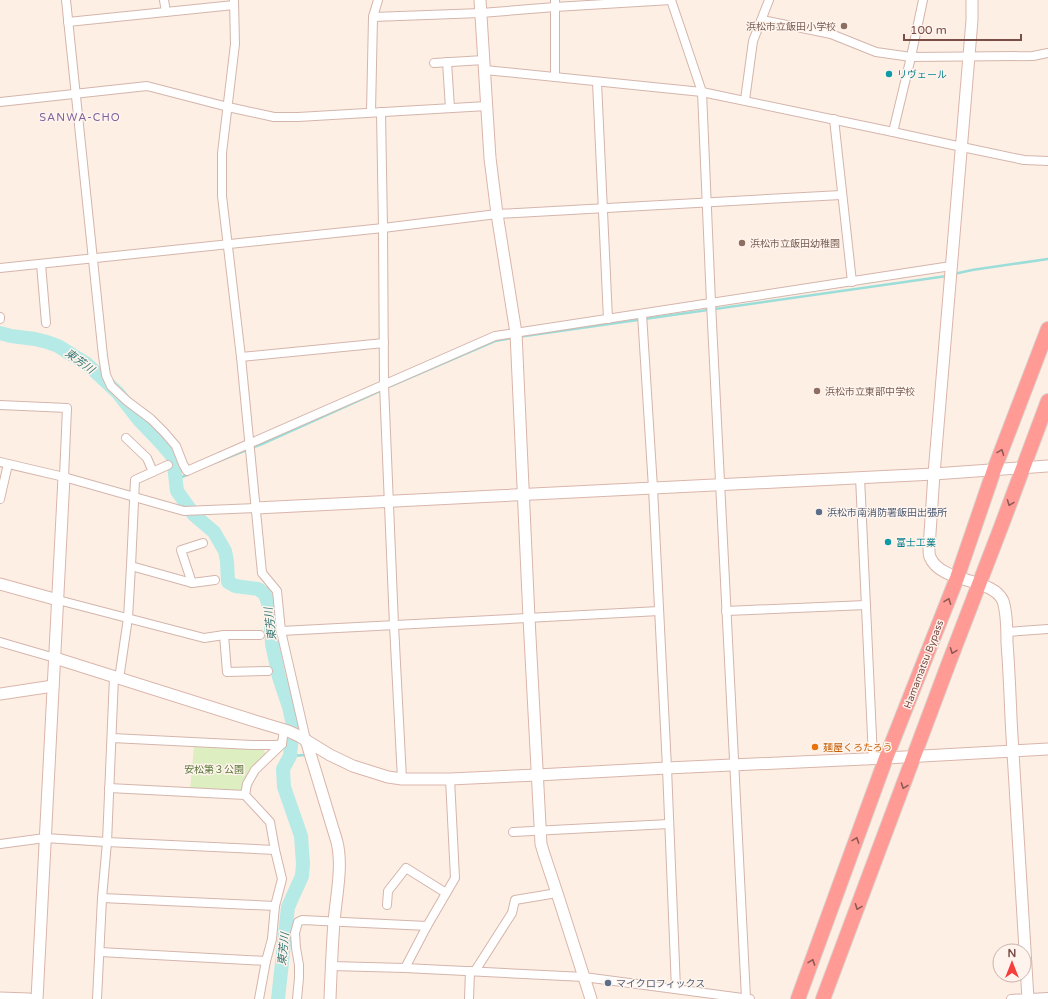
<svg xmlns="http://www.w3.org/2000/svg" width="1048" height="999" viewBox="0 0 1048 999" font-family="'Varela Round','Noto Sans JP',sans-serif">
  <rect width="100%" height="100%" fill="#feefe4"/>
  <polygon fill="#ddeec1" points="194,747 263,749 266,754 242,792 190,789"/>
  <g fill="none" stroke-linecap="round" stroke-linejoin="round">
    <g stroke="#9bddd9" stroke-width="2.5">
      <polyline points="954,274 972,270 1048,259"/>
      <polyline points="518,337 947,276"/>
      <polyline points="386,388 495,341 513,338"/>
      <polyline points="214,463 262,444 382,390"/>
      <polyline points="175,480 189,474"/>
      <polyline points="290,756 306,755"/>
    </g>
    <polyline stroke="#b6eae7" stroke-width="14" points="0,333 11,336 35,339 47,342 58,346 87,364 118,393 139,420 161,443 173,457 177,491 194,515 214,532 225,551 227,561 228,582 235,586 258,589 265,594 270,609 272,644 279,677 289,707 293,725 290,756 283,769 284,787 301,836 303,864 302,876 288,907 278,999"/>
    <g stroke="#d4b5ac" stroke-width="10">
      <g id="street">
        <polyline points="66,0 103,356 106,375 111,386 127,401 151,419 164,432 176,446 183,464 187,471 495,336 951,266"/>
        <polyline points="164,0 166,12"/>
        <polyline points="234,0 235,44 222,153 222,196 241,357 262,573 277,591 281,631 306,740"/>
        <polyline points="555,0 555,77"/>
        <polyline points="671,0 702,92 711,303 746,998"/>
        <polyline points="373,17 481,13 555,7 671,0"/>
        <polyline points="762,20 831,34 876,52 911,57 1033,56 1048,53"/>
        <polyline points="68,22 234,5"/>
        <polyline points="447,62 450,108"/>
        <polyline points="434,63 484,60"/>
        <polyline points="485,70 702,92 893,132 962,147 1024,160 1048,161"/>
        <polyline points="597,82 608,319"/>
        <polyline points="745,100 753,41 769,0"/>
        <polyline points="0,102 147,86 228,107 274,117 298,117 487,106"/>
        <polyline points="371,112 373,17 378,0"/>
        <polyline points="381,112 383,228 384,385 394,625 402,779"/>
        <polyline points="834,119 852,282"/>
        <polyline points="893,132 911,57 923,0"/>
        <polyline points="41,264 46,323"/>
        <polyline points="0,268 383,228 497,214 841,195"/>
        <polyline points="642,314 653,488 667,768 676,989"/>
        <polyline points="0,317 0,319"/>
        <polyline points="241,357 384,343"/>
        <polyline points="0,405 67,408 64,477"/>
        <polyline points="126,438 147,458 153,472"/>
        <polyline points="0,462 64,477 184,511 256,508"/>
        <polyline points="860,477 873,758"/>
        <polyline points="0,499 8,464"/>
        <polyline points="131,566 192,583 215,580"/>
        <polyline points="192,583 181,550 203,543"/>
        <polyline points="58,600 204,638 224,635 260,635"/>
        <polyline points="726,611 866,605"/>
        <polyline points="281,631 659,611"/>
        <polyline points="1007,632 1048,629"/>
        <polyline points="224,635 227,672 268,671"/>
        <polyline points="0,642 55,658"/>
        <polyline points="119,679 128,618 131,566 135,480 168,465"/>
        <polyline points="112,738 252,745 276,745 282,744"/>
        <polyline points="109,788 245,795 270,822 275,850 282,879 275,906 272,939 266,961 259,999"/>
        <polyline points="245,795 247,784 255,770 282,744 284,729"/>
        <polyline points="513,832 669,824"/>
        <polyline points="0,844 45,838 107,842 275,850"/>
        <polyline points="102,898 275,906"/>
        <polyline points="387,905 388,891 406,868 446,893"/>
        <polyline points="100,952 266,961"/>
        <polyline points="331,966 405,968 584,977 750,999"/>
        <polyline points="405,968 427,926 455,878 450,779"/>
        <polyline points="475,971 512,913 515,900 557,893"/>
        <polyline points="97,999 102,898 107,842 114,677"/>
        <polyline points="297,999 299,978 299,965 296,948 295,933 298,922 302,920 427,926"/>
        <polyline points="469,999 470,971"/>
        <polyline points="1011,999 1048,997"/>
      </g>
    </g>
    <g stroke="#dab5ab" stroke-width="13">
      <g id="secondary">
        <polyline points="480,0 490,158 497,214 516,333 529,618 541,844 544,854 557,893 591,999"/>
        <path d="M972,0V20L934,474L929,548C929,551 929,555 930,557C941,584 993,577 1003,601C1007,613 1007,631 1007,643C1009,668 1010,693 1011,718C1016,812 1022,906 1028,999"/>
        <polyline points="256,508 934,474 1048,466"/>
        <polyline points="0,584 58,600"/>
        <polyline points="55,658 258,722 288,731 299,736 330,755 353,766 388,777 402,779 450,779 537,775 667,768 886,758 1048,749"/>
        <polyline points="0,694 53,686"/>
        <path d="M306,740L337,842C343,867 336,896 334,922C332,948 331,973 330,999"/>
        <polyline points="0,998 29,999"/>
        <polyline points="37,999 64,477"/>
      </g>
    </g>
    <g stroke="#dacdcb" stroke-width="16">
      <g id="highway">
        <polyline points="798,999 886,758 957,578 994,470 1048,329"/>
        <polyline points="823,999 948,665 1001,527 1048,401"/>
      </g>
    </g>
    <use href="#street" stroke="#fff" stroke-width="8"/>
    <use href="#secondary" stroke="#fff" stroke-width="11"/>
    <use href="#highway" stroke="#ff9a95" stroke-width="14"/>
  </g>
  <defs><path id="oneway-chevron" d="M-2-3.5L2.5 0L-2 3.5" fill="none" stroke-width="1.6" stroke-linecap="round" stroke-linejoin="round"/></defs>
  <g stroke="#8e5953">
    <use href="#oneway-chevron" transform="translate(1001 452) rotate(-69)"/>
    <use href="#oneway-chevron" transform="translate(1010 503) rotate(111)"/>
    <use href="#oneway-chevron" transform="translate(948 601) rotate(-69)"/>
    <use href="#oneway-chevron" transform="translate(953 651) rotate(111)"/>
    <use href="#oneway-chevron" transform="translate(904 786) rotate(110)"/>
    <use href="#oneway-chevron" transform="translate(856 840) rotate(-70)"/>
    <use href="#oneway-chevron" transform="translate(858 907) rotate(111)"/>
    <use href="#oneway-chevron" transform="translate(812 962) rotate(-70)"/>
  </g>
  <g fill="#8d6e63" stroke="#fff4ed" stroke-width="1.5">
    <circle cx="844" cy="26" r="4"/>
    <circle cx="742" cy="243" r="4"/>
    <circle cx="817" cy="391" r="4"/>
  </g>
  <g fill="#0f9aa8" stroke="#fff4ed" stroke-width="1.5">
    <circle cx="889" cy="74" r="4"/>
    <circle cx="888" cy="542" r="4"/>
  </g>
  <g fill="#5c6f8a" stroke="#fff4ed" stroke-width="1.5">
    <circle cx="819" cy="512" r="4"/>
    <circle cx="608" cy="983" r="4"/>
  </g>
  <circle fill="#e8710a" stroke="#fff4ed" stroke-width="1.5" cx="815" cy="747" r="4"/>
  <g text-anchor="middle" stroke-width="3" stroke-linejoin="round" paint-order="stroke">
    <g font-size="10" fill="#785e54" stroke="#fff4ed" text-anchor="start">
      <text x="836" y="30" text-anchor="end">浜松市立飯田小学校</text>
      <text x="750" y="247">浜松市立飯田幼稚園</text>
      <text x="825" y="395">浜松市立東部中学校</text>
    </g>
    <g font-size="10" fill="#0d838f" stroke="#fff4ed" text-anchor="start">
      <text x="897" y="78">リヴェール</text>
      <text x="896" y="546">富士工業</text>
    </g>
    <g font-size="10" fill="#4e5e75" stroke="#fff4ed" text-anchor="start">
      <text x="827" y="516">浜松市南消防署飯田出張所</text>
      <text x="616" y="987">マイクロフィックス</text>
    </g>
    <g font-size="10" fill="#7a4e47" stroke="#fff4ed">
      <text transform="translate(923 664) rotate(-69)" y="4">Hamamatsu Bypass</text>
    </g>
    <g font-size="10" fill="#c56008" stroke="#fff4ed" text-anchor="start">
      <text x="823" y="751">麺屋くろたろう</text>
    </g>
    <g font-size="10" fill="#577538" stroke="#fff4ed">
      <text x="214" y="773">安松第３公園</text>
    </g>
    <g font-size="11" letter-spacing="1" fill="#7d629e" stroke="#fff4ed">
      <text x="80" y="121">SANWA-CHO</text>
    </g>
    <g font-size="11" font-style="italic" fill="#357976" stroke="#fff4ed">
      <text transform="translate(80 361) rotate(36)" y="4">東芳川</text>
      <text transform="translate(270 624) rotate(-97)" y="4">東芳川</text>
      <text transform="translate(283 949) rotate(-84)" y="4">東芳川</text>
    </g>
  </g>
  <g transform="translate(1012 963)"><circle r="19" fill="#fff4ed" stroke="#cab2ab"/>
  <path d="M0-3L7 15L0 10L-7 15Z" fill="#f53f3d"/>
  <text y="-6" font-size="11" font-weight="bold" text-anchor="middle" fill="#7a4e47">N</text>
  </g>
  <path d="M904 34v6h117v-6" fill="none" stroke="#7a4e47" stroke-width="2"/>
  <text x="910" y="34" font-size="12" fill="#7a4e47" stroke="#fff4ed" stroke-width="3" paint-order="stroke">100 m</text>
</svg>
